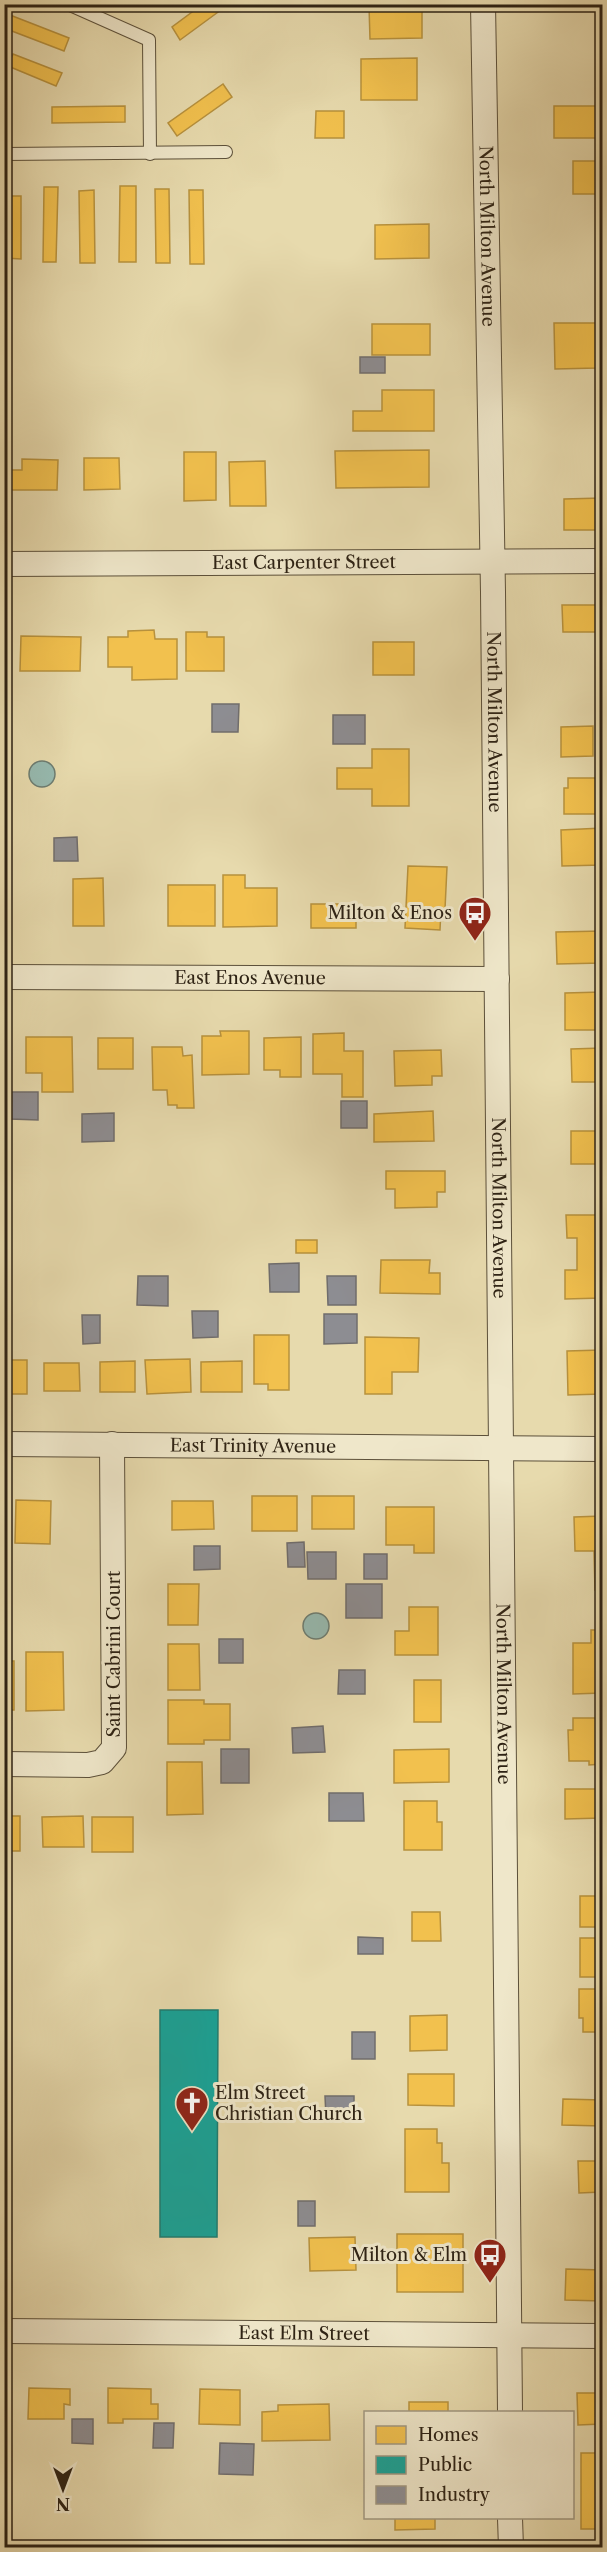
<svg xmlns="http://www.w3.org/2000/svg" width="607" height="2552" viewBox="0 0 607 2552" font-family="'Libre Caslon Text',serif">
  <rect width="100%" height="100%" fill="#e7daad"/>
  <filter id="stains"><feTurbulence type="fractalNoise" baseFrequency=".00333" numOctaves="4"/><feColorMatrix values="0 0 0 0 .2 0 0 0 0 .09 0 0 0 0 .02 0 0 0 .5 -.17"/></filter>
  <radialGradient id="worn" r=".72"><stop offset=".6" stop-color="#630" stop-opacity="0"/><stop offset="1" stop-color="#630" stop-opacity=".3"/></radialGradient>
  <g fill="#97bab0" stroke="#6d7d72" stroke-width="1.5">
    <circle cx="42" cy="774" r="13"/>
    <circle cx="316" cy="1626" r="13"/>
  </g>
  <g fill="#f2c14e" stroke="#b7913d" stroke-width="1.5">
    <polygon points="203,4 229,4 180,40 172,27"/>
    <polygon points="369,6 422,6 422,38 370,39"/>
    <polygon points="10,15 69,38 64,51 4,28"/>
    <polygon points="13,54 62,73 56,86 8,66"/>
    <polygon points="417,58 417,100 361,100 361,59"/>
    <polygon points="223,84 232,97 177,136 168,123"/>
    <polygon points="125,106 125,122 52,123 52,107"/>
    <rect x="554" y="106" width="45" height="32"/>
    <polygon points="316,111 344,111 344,138 315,138"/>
    <rect x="573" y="161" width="27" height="33"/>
    <polygon points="120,186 136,186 136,262 119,262"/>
    <polygon points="44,187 58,187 56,262 43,262"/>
    <polygon points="155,189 169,189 170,263 156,263"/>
    <polygon points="94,190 95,263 80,263 79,191"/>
    <polygon points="189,190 203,190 204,264 190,264"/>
    <polygon points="5,196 21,196 21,259 5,258"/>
    <polygon points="429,224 429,258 375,259 375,225"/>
    <polygon points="554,323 596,323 597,368 555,369"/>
    <rect x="372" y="324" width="58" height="31"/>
    <polygon points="382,390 434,390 434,431 353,431 353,411 382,411"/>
    <polygon points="429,450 429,487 336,488 335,451"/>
    <polygon points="184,452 216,452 216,500 184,501"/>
    <polygon points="84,458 119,458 120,489 84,490"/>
    <polygon points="22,459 58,460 57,490 10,490 10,470 22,470"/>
    <polygon points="265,461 266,506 230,506 229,462"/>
    <polygon points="602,498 602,530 564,530 564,499"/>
    <polygon points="562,605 602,605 602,632 563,632"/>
    <polygon points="154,630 155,639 177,639 177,679 132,680 132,667 108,667 108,637 128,637 128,631"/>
    <polygon points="186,632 207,632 207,637 224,637 224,671 186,671"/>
    <polygon points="21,636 81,637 80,671 20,671"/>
    <rect x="373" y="642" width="41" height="33"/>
    <polygon points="593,726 593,756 561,757 561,727"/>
    <polygon points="372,749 409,749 409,806 372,806 372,789 337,789 337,768 372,768"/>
    <polygon points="568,778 602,778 602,814 564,814 564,788 568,788"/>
    <polygon points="602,828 602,865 562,866 561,830"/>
    <polygon points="408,866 447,867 445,909 441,909 440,930 405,928"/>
    <polygon points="223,875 245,875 245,888 277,888 277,926 223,927"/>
    <polygon points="103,878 104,926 73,926 73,879"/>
    <rect x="168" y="885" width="47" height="41"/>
    <rect x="311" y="904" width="45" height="24"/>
    <polygon points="602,931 602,963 557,964 556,932"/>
    <polygon points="602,992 602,1030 565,1030 565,993"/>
    <polygon points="220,1031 249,1031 249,1074 202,1075 202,1036 221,1036"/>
    <polygon points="344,1033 344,1051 363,1051 363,1097 342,1097 342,1074 313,1074 313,1034"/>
    <polygon points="26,1037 72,1037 73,1092 42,1092 42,1073 26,1073"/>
    <polygon points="301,1037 301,1077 280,1077 280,1070 264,1070 264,1038"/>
    <rect x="98" y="1038" width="35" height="31"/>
    <polygon points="152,1047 182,1047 183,1056 192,1055 194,1108 177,1108 177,1105 168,1105 167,1090 153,1090"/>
    <polygon points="602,1048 602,1082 572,1082 571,1049"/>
    <polygon points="441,1050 442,1076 432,1076 432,1085 395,1086 394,1051"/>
    <polygon points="433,1111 434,1141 374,1142 374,1114"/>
    <rect x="571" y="1131" width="31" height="33"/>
    <polygon points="386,1171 445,1171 445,1192 437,1192 437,1207 395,1208 395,1189 386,1189"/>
    <polygon points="566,1215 602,1215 602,1298 565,1299 565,1270 577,1270 577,1238 567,1238"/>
    <rect x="296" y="1240" width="21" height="13"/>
    <polygon points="381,1260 430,1260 429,1273 440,1273 440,1294 380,1293"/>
    <polygon points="254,1335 289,1335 289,1390 268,1390 268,1384 254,1384"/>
    <polygon points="365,1337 419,1338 418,1372 392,1372 392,1394 365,1394"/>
    <polygon points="602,1350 602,1394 568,1395 567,1351"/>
    <polygon points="190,1359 191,1392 147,1394 145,1360"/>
    <rect x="4" y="1360" width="23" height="34"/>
    <polygon points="135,1361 135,1392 100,1392 100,1362"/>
    <polygon points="242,1361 242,1392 201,1392 201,1362"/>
    <polygon points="44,1363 79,1363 80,1391 44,1391"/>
    <rect x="252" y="1496" width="45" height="35"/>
    <rect x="312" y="1496" width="42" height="33"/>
    <polygon points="16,1500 51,1501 50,1544 15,1543"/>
    <polygon points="172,1501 213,1501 214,1529 172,1530"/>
    <polygon points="386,1507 434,1507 434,1553 414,1553 414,1545 386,1545"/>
    <polygon points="602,1516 602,1590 595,1590 594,1551 575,1551 574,1517"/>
    <polygon points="168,1584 199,1584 198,1625 168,1625"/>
    <polygon points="409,1607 438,1607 438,1655 395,1655 395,1631 409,1631"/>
    <polygon points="591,1630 602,1630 602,1693 573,1694 573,1643 591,1643"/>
    <polygon points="168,1644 199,1644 200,1690 168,1690"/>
    <polygon points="26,1652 63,1652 64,1710 26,1711"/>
    <rect x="4" y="1661" width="10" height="49"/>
    <rect x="414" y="1680" width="27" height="42"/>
    <polygon points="168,1700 204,1700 204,1704 230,1704 230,1740 204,1740 204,1744 168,1744"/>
    <polygon points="573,1718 600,1718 602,1764 589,1765 589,1761 569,1761 568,1730 573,1730"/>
    <polygon points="449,1749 449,1782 394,1783 394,1750"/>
    <polygon points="167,1762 202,1762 203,1814 167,1815"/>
    <polygon points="565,1789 602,1789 602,1818 565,1819"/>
    <polygon points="404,1801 437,1801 437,1822 442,1822 442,1850 404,1850"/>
    <rect x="4" y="1816" width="16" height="35"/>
    <polygon points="83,1816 84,1847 43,1847 42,1817"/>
    <rect x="92" y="1817" width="41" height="35"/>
    <rect x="580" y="1896" width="22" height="31"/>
    <polygon points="412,1912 440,1912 441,1941 412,1941"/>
    <rect x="580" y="1938" width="22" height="39"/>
    <polygon points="579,1989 602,1989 602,2032 583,2032 583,2018 579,2018"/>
    <polygon points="447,2015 447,2050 410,2051 410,2016"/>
    <polygon points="408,2074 454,2074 454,2106 408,2105"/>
    <polygon points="563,2099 602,2100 602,2126 562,2125"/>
    <polygon points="405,2129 437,2129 437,2143 442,2143 442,2163 449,2163 449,2192 405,2192"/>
    <polygon points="578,2161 602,2161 602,2192 579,2193"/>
    <rect x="397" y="2234" width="66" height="58"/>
    <polygon points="355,2237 356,2270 310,2271 309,2238"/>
    <polygon points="566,2269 602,2270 602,2301 565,2300"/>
    <polygon points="29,2388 70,2389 70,2405 64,2404 64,2419 28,2419"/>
    <polygon points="108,2388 151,2389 151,2404 158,2404 158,2419 123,2419 123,2423 108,2423"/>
    <polygon points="200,2389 240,2390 240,2425 199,2424"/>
    <polygon points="577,2393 602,2393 602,2424 578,2425"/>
    <rect x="409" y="2402" width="39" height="10"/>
    <polygon points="329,2404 330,2440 262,2441 262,2412 278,2411 278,2405"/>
    <rect x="581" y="2453" width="21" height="76"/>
    <polygon points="395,2518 435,2518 435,2529 395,2530"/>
  </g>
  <polygon fill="#17a398" stroke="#1e7c70" stroke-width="1.5" points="160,2010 218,2010 217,2237 160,2237"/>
  <g fill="#8d8d92" stroke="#706d6c" stroke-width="1.5">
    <rect x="360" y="357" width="25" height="16"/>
    <polygon points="212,704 239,704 238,732 212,732"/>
    <rect x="333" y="715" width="32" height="29"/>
    <polygon points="77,837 78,861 54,861 54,838"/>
    <polygon points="10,1092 38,1092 38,1120 10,1119"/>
    <rect x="341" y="1101" width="26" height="27"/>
    <polygon points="114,1113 114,1141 82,1142 82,1114"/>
    <polygon points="299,1263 299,1292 270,1292 269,1264"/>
    <polygon points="138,1276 168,1276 168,1306 137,1305"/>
    <polygon points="327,1276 356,1276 356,1305 328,1305"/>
    <polygon points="192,1311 218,1311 218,1337 193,1338"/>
    <polygon points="324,1314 357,1314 357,1343 324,1344"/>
    <polygon points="82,1315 100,1315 100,1343 83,1344"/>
    <polygon points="304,1542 305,1567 288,1567 287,1543"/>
    <polygon points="194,1546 220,1546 220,1569 194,1570"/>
    <polygon points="307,1552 336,1552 336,1579 308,1579"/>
    <rect x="364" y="1554" width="23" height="25"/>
    <rect x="346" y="1584" width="36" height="34"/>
    <rect x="219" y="1639" width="24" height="24"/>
    <polygon points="339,1670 365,1670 365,1694 338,1694"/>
    <polygon points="323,1726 325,1752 293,1753 292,1728"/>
    <rect x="221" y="1749" width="28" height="34"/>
    <polygon points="329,1793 363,1793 364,1821 329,1821"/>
    <polygon points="358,1937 383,1938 383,1954 358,1954"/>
    <rect x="352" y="2032" width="23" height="27"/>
    <polygon points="325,2096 354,2096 354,2118 326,2118"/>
    <rect x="298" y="2201" width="17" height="25"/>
    <polygon points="72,2419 93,2419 93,2444 72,2443"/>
    <polygon points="154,2423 174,2423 173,2448 153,2448"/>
    <polygon points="220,2443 254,2444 253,2475 219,2474"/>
  </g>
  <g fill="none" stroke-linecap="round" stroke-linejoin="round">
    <g stroke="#5c503a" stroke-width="14">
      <g id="service">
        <polyline points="68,4 149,40 150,154"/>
        <polyline points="4,154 226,152"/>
      </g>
    </g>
    <g stroke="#5c503a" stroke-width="26">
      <g id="minor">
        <path id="s1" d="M483,4L493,592L510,2412"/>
        <path id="s2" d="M4,564L602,561"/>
        <path id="s3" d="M4,977L497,979"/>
        <path id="s4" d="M4,1444L602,1449"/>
        <polyline points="4,1764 88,1765 102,1762 114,1748 112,1444"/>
        <path id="s5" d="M4,2331L602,2336"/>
        <polyline points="510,2518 511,2548"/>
      </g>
    </g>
    <use href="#service" stroke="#efe7ca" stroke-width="12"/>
    <use href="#minor" stroke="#efe7ca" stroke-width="24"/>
  </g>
  <defs>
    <g id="bus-pin" transform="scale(1.725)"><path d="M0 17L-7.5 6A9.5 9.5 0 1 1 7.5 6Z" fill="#8f2418" stroke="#efe7ca"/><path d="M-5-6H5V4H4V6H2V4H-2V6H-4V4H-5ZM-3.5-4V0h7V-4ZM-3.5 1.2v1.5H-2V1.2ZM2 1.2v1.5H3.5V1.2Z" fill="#fff"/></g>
    <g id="church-pin" transform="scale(1.725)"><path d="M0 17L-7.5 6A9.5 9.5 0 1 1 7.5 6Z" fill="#8f2418" stroke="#efe7ca"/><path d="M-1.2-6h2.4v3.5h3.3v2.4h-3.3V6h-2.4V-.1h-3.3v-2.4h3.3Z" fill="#fff"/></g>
  </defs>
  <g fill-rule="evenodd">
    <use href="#bus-pin" x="475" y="913"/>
    <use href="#church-pin" x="192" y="2103"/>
    <use href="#bus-pin" x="490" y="2255"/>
  </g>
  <g text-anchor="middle" stroke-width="6" stroke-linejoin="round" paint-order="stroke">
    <g font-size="18" fill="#2d2214" stroke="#efe7ca">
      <text dy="6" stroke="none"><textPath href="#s1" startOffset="232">North Milton Avenue</textPath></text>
      <text dy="6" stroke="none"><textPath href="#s2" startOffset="300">East Carpenter Street</textPath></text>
      <text dy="6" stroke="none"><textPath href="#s1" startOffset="718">North Milton Avenue</textPath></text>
      <text dy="6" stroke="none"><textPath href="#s3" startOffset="246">East Enos Avenue</textPath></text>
      <text dy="6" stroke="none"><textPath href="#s1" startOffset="1204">North Milton Avenue</textPath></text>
      <text dy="6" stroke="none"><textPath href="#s4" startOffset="249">East Trinity Avenue</textPath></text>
      <text transform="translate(114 1654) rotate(-90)" y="6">Saint Cabrini Court</text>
      <text dy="6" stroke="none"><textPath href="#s1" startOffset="1690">North Milton Avenue</textPath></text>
      <text dy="6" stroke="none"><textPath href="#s5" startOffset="300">East Elm Street</textPath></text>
    </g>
    <g font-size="18" fill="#2d2214" stroke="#efe7ca" text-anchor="end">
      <text x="452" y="919">Milton &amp; Enos</text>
      <text x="215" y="2099" text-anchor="start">Elm Street<tspan x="215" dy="21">Christian Church</tspan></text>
      <text x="467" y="2261">Milton &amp; Elm</text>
    </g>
  </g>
  <rect width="607" height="2552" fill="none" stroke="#e7daad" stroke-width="24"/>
  <rect x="6" y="6" width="595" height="2540" fill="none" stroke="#2d2214" stroke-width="3"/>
  <rect x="12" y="12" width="583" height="2528" fill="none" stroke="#2d2214" stroke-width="1.5"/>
  <rect x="364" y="2411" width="210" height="108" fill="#efe7ca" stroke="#a19881" stroke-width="1.5"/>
  <rect x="376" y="2426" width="30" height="18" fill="#f2c14e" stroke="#a19881" stroke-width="1.5"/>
  <text x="418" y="2441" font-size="18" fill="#2d2214">Homes</text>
  <rect x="376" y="2456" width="30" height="18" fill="#17a398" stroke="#a19881" stroke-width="1.5"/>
  <text x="418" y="2471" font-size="18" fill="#2d2214">Public</text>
  <rect x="376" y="2486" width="30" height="18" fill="#8d8d92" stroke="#a19881" stroke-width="1.5"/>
  <text x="418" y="2501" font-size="18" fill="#2d2214">Industry</text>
  <g transform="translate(63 2489) rotate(180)" stroke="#efe7ca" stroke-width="4.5" paint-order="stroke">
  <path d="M0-4.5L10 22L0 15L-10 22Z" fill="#2d2214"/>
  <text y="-9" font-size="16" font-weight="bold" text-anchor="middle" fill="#2d2214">N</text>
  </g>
  <rect width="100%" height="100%" filter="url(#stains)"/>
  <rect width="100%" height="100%" fill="url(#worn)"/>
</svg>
